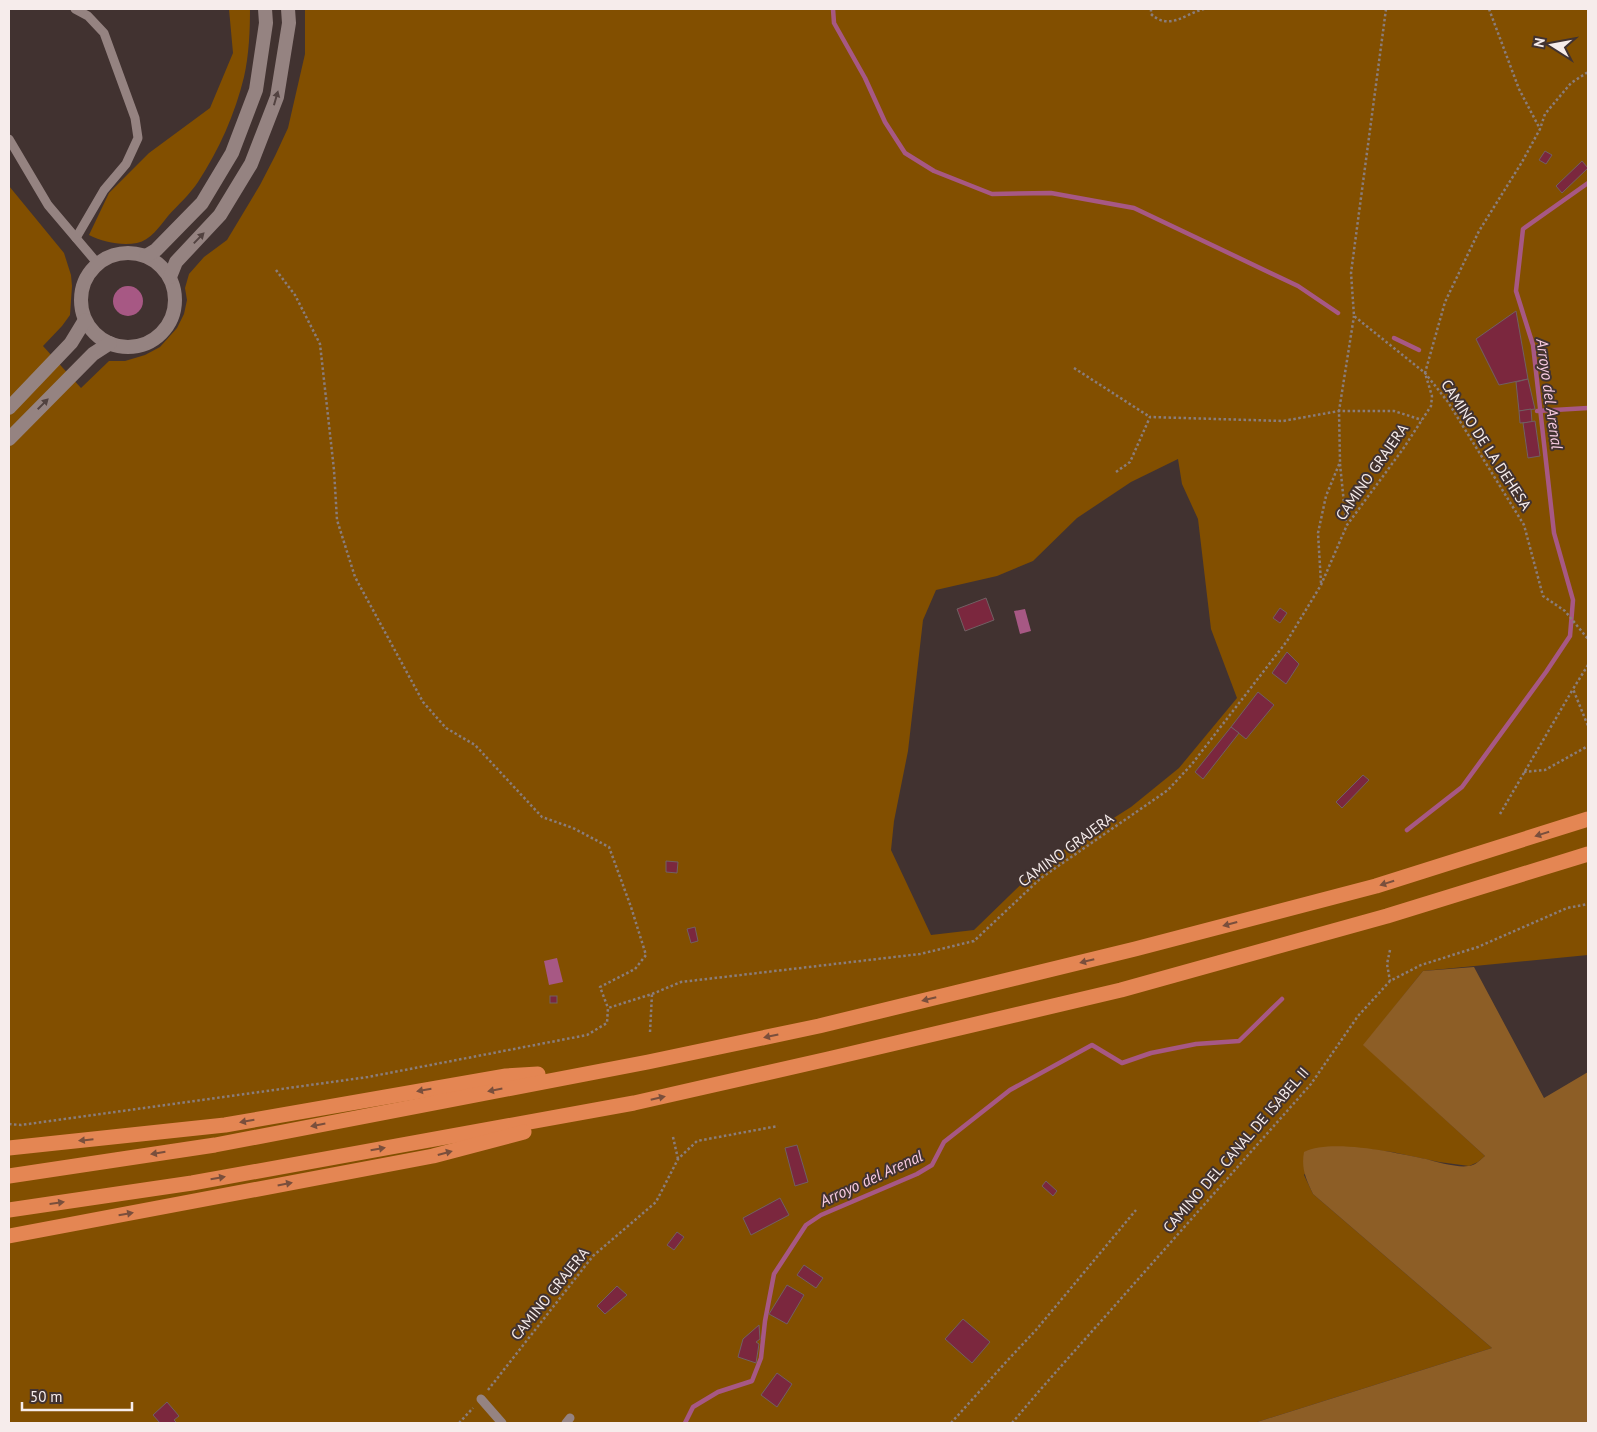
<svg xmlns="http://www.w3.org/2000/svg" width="1597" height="1432" viewBox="0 0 1597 1432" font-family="'PT Sans',sans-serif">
  <rect width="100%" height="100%" fill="#413230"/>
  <g fill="#824f00" fill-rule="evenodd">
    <path d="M229,9H250C250,31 249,55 244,77C235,114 219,150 198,182C190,194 178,205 168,216C159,227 151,240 137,243C121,246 103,242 89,235L109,193L149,153L210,108L233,53Z"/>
    <path d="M305,9H1588V955L1423,971L1364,1045L1485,1156L1478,1162L1469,1166L1439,1162L1392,1152L1347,1147H1324L1304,1175L1313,1194L1492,1348L1254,1423H9V186L64,253L71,275L72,286L70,315L62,326L43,346L81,388L109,361H125L145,355L160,347L177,328L184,314L187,300L185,288L189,274L204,257L227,240L260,185L275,156L288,128L305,54ZM1178,459L1182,484L1198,519L1211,629L1237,698L1179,768L1131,807L1043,863L974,930L931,935L891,850L894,821L908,751L923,620L936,590L997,576L1033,561L1077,518L1131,482Z"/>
  </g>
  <path fill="#8d5e26" d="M1474,967L1544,1098L1588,1072V1423H1254L1492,1348L1313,1194C1306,1179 1301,1169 1304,1152C1332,1138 1396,1153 1426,1159C1436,1162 1459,1168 1468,1166C1475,1166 1480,1160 1485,1156L1363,1045L1423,971Z"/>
  <g fill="#a75884">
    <circle cx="128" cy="301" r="15"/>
    <polygon points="1025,609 1031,631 1020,634 1014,611"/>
    <polygon points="557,958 563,982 549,985 544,961"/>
  </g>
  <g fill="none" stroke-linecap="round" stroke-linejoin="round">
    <g stroke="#a75884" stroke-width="4.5">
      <polyline points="833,9 834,23 865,78 885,122 905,153 934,171 992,194 1051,193 1134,208 1298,286 1338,313"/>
      <polyline points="1394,338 1419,350"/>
      <polyline points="1537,411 1588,408"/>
      <polyline points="1407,830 1462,787 1546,672 1570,636 1573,600 1554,533 1533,345 1516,291 1523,229 1588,183"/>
      <polyline points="685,1423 693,1407 718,1392 752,1381 761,1358 765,1321 774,1274 806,1225 821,1215 917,1174 932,1165 944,1142 1010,1090 1092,1045 1122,1063 1151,1053 1196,1044 1239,1041 1282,999"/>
    </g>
  </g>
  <g fill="#7b273e" stroke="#716063">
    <polygon points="1545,151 1552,155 1546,164 1539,160"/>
    <polygon points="1582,161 1588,168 1562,193 1556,186"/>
    <polygon points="1516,311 1528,379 1499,385 1476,339"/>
    <polygon points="1528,379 1535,409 1519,411 1516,382"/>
    <polygon points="1531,409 1532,422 1520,423 1519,411"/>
    <polygon points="1535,421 1540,456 1528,458 1523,423"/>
    <polygon points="986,598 994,620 965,631 957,609"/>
    <polygon points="1280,608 1287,613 1280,623 1273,618"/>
    <polygon points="1287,652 1299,664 1286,684 1272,673"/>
    <polygon points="1258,692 1274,705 1246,739 1231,727"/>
    <polygon points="1231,727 1239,733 1203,779 1195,772"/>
    <polygon points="1363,775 1369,780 1342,808 1336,802"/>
    <polygon points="666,861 678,862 677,873 666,872"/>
    <polygon points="695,927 698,941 691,943 687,929"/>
    <rect x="550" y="996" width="7" height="7"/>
    <polygon points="797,1145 808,1182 795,1186 785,1148"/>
    <polygon points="1046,1181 1057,1191 1053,1196 1042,1186"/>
    <polygon points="780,1198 789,1215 751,1235 743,1218"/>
    <polygon points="677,1232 684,1237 674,1250 667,1245"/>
    <polygon points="804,1265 823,1278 816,1288 797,1275"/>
    <polygon points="787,1285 804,1295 787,1324 769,1314"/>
    <polygon points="617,1286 627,1295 605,1314 597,1306"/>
    <polygon points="963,1319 990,1342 972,1363 945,1339"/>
    <polygon points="759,1325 760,1339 756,1342 759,1344 756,1363 738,1357 743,1339"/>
    <polygon points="777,1373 792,1384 777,1407 761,1395"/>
    <polygon points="167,1402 179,1416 174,1420 177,1423 160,1423 153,1415"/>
  </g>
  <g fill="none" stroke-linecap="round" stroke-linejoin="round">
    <g stroke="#8a7d7b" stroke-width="2.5" stroke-dasharray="2.5 2.5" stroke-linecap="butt">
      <path d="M1151,9V14C1170,31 1184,14 1204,9"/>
      <polyline points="1386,9 1351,273 1354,316 1425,373 1448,402 1524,525 1543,596 1565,611 1588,639"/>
      <polyline points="1489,9 1519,89 1540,129"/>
      <polyline points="276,270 295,295 320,344 334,470 337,520 355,577 423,702 446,728 475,745 542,817 573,828 609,847 631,907 646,955 635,969 600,987 608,1008"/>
      <polyline points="1074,368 1150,417"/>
      <polyline points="1340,464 1346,523"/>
      <polyline points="1116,472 1130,462 1150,417 1283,421 1339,411 1394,411 1422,420"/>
      <polyline points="1321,583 1318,533 1326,496 1340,462 1339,411 1354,316"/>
      <polyline points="1588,665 1573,689 1588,726"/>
      <polyline points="1524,772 1545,770 1588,746"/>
      <polyline points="1500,814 1573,689"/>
      <polyline points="1390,950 1387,964 1390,981"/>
      <polyline points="650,1032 652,994"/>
      <polyline points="9,1124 21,1125 368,1077 587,1035 607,1023 608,1008 652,994 681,982 920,954 974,941 1041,878 1168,790 1192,764 1287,641 1321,585 1347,525 1403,449 1431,406 1432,396 1425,373 1445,302 1479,231 1522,162 1540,129 1545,114 1571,83 1588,72"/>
      <polyline points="673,1137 678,1159"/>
      <polyline points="488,1390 593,1256 656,1202 678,1159 697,1141 778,1126"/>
      <polyline points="459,1423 473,1408"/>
      <polyline points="951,1423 1006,1362 1036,1330 1136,1210"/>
      <polyline points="1012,1423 1040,1390 1311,1084 1358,1016 1390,981 1421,965 1478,947 1567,908 1588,904"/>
    </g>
    <g stroke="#958381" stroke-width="9">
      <polyline points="75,9 88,16 104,33 135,118 138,138 126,164 104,190 76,238"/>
      <polyline points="9,139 48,205 98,264"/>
      <polyline points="481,1399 502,1423"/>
      <polyline points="566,1423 570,1418"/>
    </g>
    <g stroke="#958381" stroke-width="14">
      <circle cx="128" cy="300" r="47"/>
      <polyline points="146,256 156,250 202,203 232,153 256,90 266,23 265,9"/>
      <polyline points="170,277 176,262 220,215 251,164 277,97 289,23 288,9"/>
      <polyline points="9,408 71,343 85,320"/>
      <polyline points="9,439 93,354 110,343"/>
    </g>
    <g stroke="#e48653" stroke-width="15">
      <polyline points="9,1148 225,1125 506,1076 538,1074"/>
      <polyline points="9,1176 215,1145 648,1062 819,1026 1135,949 1376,886 1588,819"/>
      <polyline points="9,1210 192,1183 634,1103 828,1059 1121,990 1387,916 1588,854"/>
      <polyline points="9,1236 433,1156 524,1132"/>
    </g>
  </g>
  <defs><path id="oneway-solid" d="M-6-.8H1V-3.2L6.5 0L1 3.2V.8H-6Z" transform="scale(1.25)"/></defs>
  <g fill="#524240">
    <use href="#oneway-solid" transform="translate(276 98) rotate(-74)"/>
    <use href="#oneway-solid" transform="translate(199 238) rotate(-46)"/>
    <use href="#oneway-solid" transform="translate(43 404) rotate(-45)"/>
  </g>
  <g fill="#7a4f3c">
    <use href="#oneway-solid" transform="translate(1542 834) rotate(163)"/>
    <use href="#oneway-solid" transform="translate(1387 883) rotate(163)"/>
    <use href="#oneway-solid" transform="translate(1230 924) rotate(165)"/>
    <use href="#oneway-solid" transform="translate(1087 961) rotate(166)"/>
    <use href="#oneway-solid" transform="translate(929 999) rotate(166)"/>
    <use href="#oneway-solid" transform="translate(771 1036) rotate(168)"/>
    <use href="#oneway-solid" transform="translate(424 1090) rotate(170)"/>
    <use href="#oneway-solid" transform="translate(495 1090) rotate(169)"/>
    <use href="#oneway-solid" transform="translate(658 1098) rotate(-13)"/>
    <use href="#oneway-solid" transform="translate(247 1121) rotate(170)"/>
    <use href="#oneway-solid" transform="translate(318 1125) rotate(169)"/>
    <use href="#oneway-solid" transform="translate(86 1140) rotate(174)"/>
    <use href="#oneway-solid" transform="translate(378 1149) rotate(-10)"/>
    <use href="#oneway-solid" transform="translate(158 1153) rotate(171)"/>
    <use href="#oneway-solid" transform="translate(445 1153) rotate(-15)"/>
    <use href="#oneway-solid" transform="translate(218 1178) rotate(-10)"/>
    <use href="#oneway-solid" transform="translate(285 1184) rotate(-11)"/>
    <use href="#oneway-solid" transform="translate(57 1203) rotate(-8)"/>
    <use href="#oneway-solid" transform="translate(126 1214) rotate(-10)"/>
  </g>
  <g text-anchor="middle" stroke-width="4" stroke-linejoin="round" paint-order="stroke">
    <g font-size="15" fill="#f6eceb" stroke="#413230">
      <text transform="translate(1486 445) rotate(57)" y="5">CAMINO DE LA DEHESA</text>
      <text transform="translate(1372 472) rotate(-55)" y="5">CAMINO GRAJERA</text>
      <text transform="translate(1066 850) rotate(-36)" y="5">CAMINO GRAJERA</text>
      <text transform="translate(1236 1150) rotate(-49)" y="5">CAMINO DEL CANAL DE ISABEL II</text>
      <text transform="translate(550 1294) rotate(-51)" y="5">CAMINO GRAJERA</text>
    </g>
    <g font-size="16" font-style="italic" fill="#f9cce2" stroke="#413230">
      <text transform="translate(1550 394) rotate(82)" y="6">Arroyo del Arenal</text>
      <text transform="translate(871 1178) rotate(-25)" y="6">Arroyo del Arenal</text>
    </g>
  </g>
  <rect width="1597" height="1432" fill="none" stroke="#f6eceb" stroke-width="20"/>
  <g transform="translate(1552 45) rotate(281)" stroke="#413230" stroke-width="4" paint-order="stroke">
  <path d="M0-4L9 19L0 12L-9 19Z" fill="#f6eceb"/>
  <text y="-8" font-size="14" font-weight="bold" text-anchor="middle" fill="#f6eceb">N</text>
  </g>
  <path d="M22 1402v8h110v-8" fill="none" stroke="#f6eceb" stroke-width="2.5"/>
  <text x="30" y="1402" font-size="15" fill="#f6eceb" stroke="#413230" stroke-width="4" paint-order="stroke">50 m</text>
</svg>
